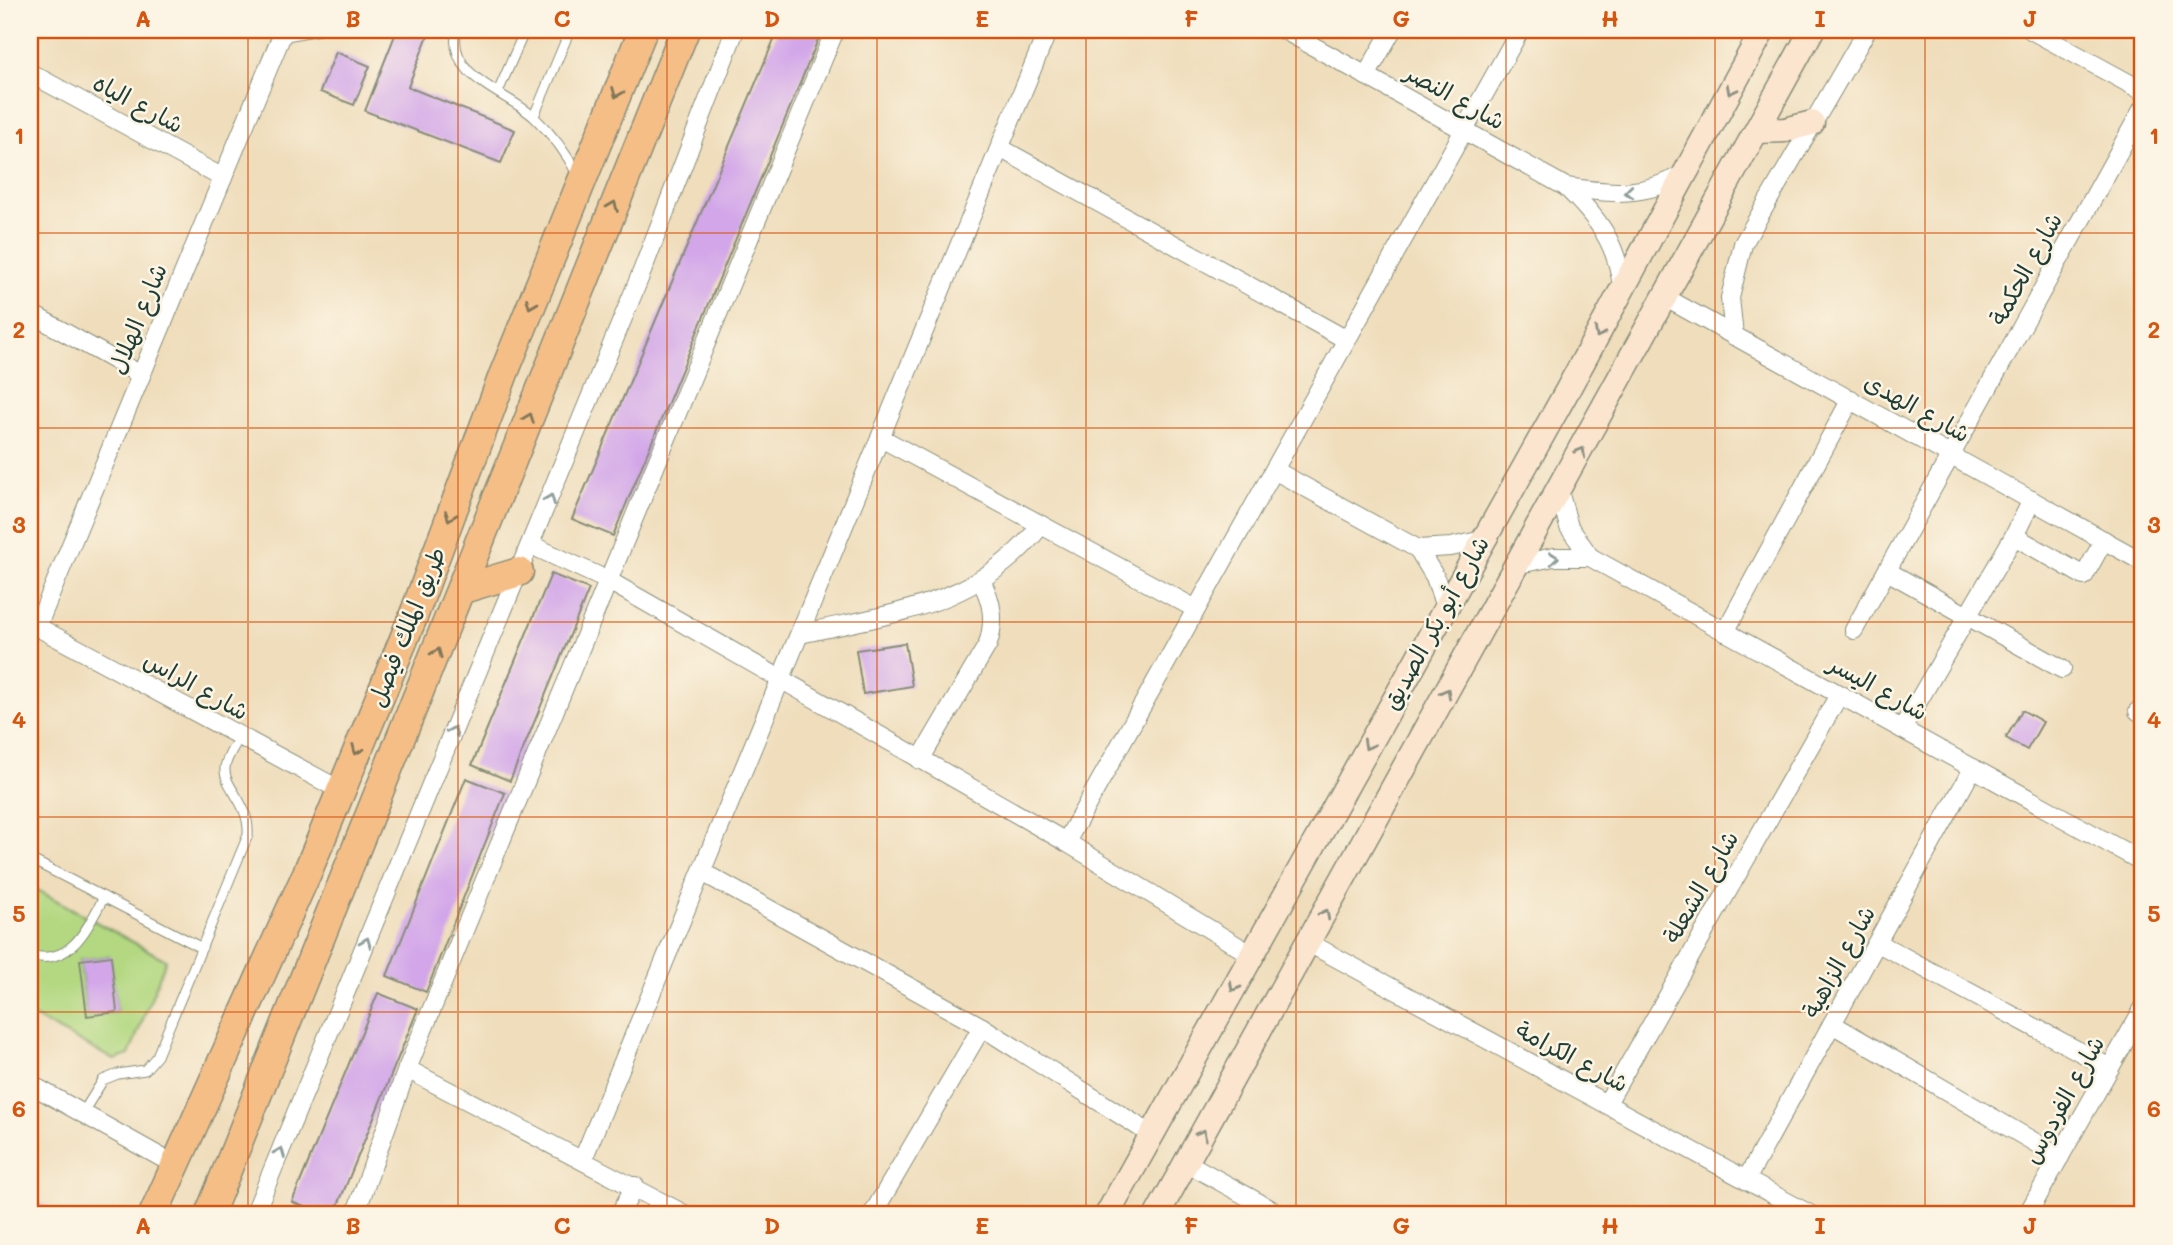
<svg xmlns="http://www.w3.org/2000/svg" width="2173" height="1245" viewBox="0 0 2173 1245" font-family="Mali,'Playpen Sans Arabic',sans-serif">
  <rect width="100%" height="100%" fill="#fcf5e5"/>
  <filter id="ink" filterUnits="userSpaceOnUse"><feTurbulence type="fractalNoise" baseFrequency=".0143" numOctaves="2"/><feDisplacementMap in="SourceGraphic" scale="14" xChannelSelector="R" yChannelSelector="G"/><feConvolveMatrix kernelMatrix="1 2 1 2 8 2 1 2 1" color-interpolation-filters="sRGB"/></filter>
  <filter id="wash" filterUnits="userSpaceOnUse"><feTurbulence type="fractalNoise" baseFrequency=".00686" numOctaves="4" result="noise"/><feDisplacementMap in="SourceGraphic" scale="28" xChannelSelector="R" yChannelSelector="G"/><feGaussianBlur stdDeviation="1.57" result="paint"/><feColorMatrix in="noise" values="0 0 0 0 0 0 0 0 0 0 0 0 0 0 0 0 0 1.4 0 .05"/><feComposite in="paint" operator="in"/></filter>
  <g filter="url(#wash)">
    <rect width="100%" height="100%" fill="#efddbb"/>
    <path fill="#b3d881" stroke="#698a5a" stroke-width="2" fill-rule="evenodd" d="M30,886L166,960L129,1055L114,1060L30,1015ZM110,956L117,1012L87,1016L80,960Z"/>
    <g id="blocks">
      <g fill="#d2a6e9">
        <polygon points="397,30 430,30 408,87 515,130 501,163 365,111"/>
        <polygon points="778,30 822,30 613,536 572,519"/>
        <polygon points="336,52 370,66 354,105 320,92"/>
        <polygon points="30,92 37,96 30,111"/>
        <polygon points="551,574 589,589 510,781 472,765"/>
        <polygon points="905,643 912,686 863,694 856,650"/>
        <polygon points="2022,710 2043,722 2027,750 2006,738"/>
        <polygon points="466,778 505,793 426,992 387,976"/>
        <polygon points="111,956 117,1012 87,1016 80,960"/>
        <polygon points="378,993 418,1009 334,1215 324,1215 292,1202"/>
        <polygon points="30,1199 68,1215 30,1215"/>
      </g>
    </g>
  </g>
  <g filter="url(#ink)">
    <use href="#blocks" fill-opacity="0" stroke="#878d78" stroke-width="2"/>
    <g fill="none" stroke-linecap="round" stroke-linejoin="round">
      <g stroke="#878d78" stroke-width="11">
        <g id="lane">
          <path d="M457,30C445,76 508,93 534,117C552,134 566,152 577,174"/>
          <polyline points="281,37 319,30"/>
          <polyline points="498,92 525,30"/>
          <polyline points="534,116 570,30"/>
          <polyline points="30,859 202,948"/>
          <path d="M30,955C71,968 88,926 104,897"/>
          <path d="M82,1114L103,1080L118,1074L145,1070L157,1056L248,835C250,802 223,787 225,768C226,758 234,747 239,738"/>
        </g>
      </g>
      <g stroke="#878d78" stroke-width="20">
        <g id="street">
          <path d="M1284,30L1566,187C1597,217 1618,244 1622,288"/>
          <polyline points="2031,30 2143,91"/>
          <polyline points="30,73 223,178"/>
          <polyline points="1366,76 1392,30"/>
          <polyline points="1000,148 1347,340"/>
          <path d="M1566,187C1610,194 1646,197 1685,173"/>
          <polyline points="1666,298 2143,562"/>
          <polyline points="30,313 141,375"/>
          <polyline points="1734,336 1730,298 1743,244 1867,30"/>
          <polyline points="881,438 1196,609"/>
          <polyline points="1274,470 1418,549 1435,577 1445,607"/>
          <polyline points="1559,491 1569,527 1590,557 2143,862"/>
          <polyline points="2014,536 2084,576 2104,540"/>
          <polyline points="531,545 609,581 1066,842 1252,955"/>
          <polyline points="1418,549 1451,547 1483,540"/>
          <polyline points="1519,564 1554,557 1590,557"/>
          <polyline points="1887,571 2062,669"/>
          <polyline points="30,623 340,790"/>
          <polyline points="37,627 284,30"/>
          <polyline points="1854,630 2143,108"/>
          <polyline points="1725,632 1851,399"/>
          <path d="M800,634C893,613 979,606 1041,525"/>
          <polyline points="2138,711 2143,714"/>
          <polyline points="1902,729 2014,536 2032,500"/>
          <path d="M920,760L988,644C995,621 993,602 981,581"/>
          <polyline points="1066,842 1520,30"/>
          <polyline points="702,872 982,1027 1152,1135"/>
          <polyline points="1309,943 1811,1215"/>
          <polyline points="1878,943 2110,1068"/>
          <polyline points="1832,1024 2060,1157"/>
          <polyline points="407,1069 686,1215"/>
          <polyline points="30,1084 173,1164"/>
          <polyline points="1607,1103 1839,695"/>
          <polyline points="583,1159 1048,30"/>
          <polyline points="1187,1163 1281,1215"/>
          <polyline points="1746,1180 1973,768"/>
          <polyline points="254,1215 641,274 735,30"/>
          <polyline points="355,1215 407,1069 835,30"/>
          <polyline points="619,1215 635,1186"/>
          <polyline points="872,1215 982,1027"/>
          <polyline points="2027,1215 2143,1009"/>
        </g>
      </g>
      <g stroke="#878d78" stroke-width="27">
        <g id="secondary">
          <polyline points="1757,131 1785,130 1812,123"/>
          <polyline points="1107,1215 1567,391 1763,30"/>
          <polyline points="1157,1215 1812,30"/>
        </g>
      </g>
      <g stroke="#878d78" stroke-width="31">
        <g id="primary">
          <polyline points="463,589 519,572"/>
          <polyline points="153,1215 307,873 413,617 504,373 643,30"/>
          <polyline points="209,1215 685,30"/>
        </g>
      </g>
      <use href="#lane" stroke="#fff" stroke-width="9"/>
      <use href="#street" stroke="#fff" stroke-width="18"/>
      <use href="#secondary" stroke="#fbe5cf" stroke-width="24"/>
      <use href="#primary" stroke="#f6be87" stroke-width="28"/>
    </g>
    <defs><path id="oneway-chevron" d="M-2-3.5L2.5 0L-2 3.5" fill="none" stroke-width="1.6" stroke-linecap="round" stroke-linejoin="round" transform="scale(1.75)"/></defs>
    <g stroke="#8d9182">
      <use href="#oneway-chevron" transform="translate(1731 90) rotate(118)"/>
      <use href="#oneway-chevron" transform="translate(1599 333) rotate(118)"/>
      <use href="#oneway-chevron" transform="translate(1581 452) rotate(-61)"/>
      <use href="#oneway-chevron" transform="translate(1446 693) rotate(-61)"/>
      <use href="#oneway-chevron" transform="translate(1368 745) rotate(119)"/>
      <use href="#oneway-chevron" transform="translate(1325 914) rotate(-62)"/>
      <use href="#oneway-chevron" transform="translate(1234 987) rotate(119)"/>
      <use href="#oneway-chevron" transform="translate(1202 1134) rotate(-61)"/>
    </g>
    <g stroke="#807759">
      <use href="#oneway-chevron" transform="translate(617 93) rotate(112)"/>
      <use href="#oneway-chevron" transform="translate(613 206) rotate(-68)"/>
      <use href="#oneway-chevron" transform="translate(531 304) rotate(112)"/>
      <use href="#oneway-chevron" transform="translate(529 418) rotate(-69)"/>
      <use href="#oneway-chevron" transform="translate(450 516) rotate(110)"/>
      <use href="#oneway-chevron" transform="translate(437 653) rotate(-68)"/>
      <use href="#oneway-chevron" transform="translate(357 750) rotate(114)"/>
    </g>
    <g stroke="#8f9e9a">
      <use href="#oneway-chevron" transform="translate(1629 192) rotate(174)"/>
      <use href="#oneway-chevron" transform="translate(550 499) rotate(-68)"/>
      <use href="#oneway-chevron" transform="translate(1554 558) rotate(-5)"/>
      <use href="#oneway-chevron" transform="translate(453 731) rotate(-67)"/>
      <use href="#oneway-chevron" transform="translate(366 942) rotate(-68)"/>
      <use href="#oneway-chevron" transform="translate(280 1152) rotate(-68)"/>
    </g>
  </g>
  <path fill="none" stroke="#d45610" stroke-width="2" stroke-opacity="0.55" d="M248,30V1215M458,30V1215M667,30V1215M877,30V1215M1086,30V1215M1296,30V1215M1506,30V1215M1715,30V1215M1925,30V1215M30,233H2143M30,428H2143M30,622H2143M30,817H2143M30,1012H2143"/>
  <g text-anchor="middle" stroke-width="5" stroke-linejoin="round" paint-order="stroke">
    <g font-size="24" fill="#1f3d34" stroke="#fcf5e5">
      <text transform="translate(1455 97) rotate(29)" y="8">شارع النصر</text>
      <text transform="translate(138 104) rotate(28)" y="8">شارع الياه</text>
      <text transform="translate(2026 269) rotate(-61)" y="8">شارع الحكمة</text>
      <text transform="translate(138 319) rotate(-68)" y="8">شارع الهلال</text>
      <text transform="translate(1917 408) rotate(29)" y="8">شارع الهدى</text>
      <text transform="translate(1436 623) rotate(-61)" y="8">شارع أبو بكر الصديق</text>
      <text transform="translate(407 627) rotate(-68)" y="8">طريق الملك فيصل</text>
      <text transform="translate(196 686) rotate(29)" y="8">شارع الراس</text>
      <text transform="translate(1878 688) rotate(29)" y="8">شارع اليسر</text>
      <text transform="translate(1701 887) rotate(-60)" y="8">شارع الشعلة</text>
      <text transform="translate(1839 962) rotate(-61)" y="8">شارع الزاهية</text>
      <text transform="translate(1572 1057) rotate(28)" y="8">شارع الكرامة</text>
      <text transform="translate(2064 1100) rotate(-61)" y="8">شارع الفردوس</text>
    </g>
  </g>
  <rect width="2173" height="1245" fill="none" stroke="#fcf5e5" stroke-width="77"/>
  <rect x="38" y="38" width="2096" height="1168" fill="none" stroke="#d45610" stroke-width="2.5"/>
  <g font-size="23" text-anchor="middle" font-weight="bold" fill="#d45610">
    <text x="143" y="27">A</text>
    <text x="353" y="27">B</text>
    <text x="562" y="27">C</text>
    <text x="772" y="27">D</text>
    <text x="982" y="27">E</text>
    <text x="1191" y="27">F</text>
    <text x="1401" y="27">G</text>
    <text x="1610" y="27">H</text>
    <text x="1820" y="27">I</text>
    <text x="2030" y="27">J</text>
    <text x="19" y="144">1</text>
    <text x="2154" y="144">1</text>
    <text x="19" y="338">2</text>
    <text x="2154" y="338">2</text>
    <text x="19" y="533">3</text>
    <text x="2154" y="533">3</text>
    <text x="19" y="728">4</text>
    <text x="2154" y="728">4</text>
    <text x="19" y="922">5</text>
    <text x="2154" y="922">5</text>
    <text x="19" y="1117">6</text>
    <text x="2154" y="1117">6</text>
    <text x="143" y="1234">A</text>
    <text x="353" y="1234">B</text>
    <text x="562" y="1234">C</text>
    <text x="772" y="1234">D</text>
    <text x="982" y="1234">E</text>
    <text x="1191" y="1234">F</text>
    <text x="1401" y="1234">G</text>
    <text x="1610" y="1234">H</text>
    <text x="1820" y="1234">I</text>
    <text x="2030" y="1234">J</text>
  </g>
</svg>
